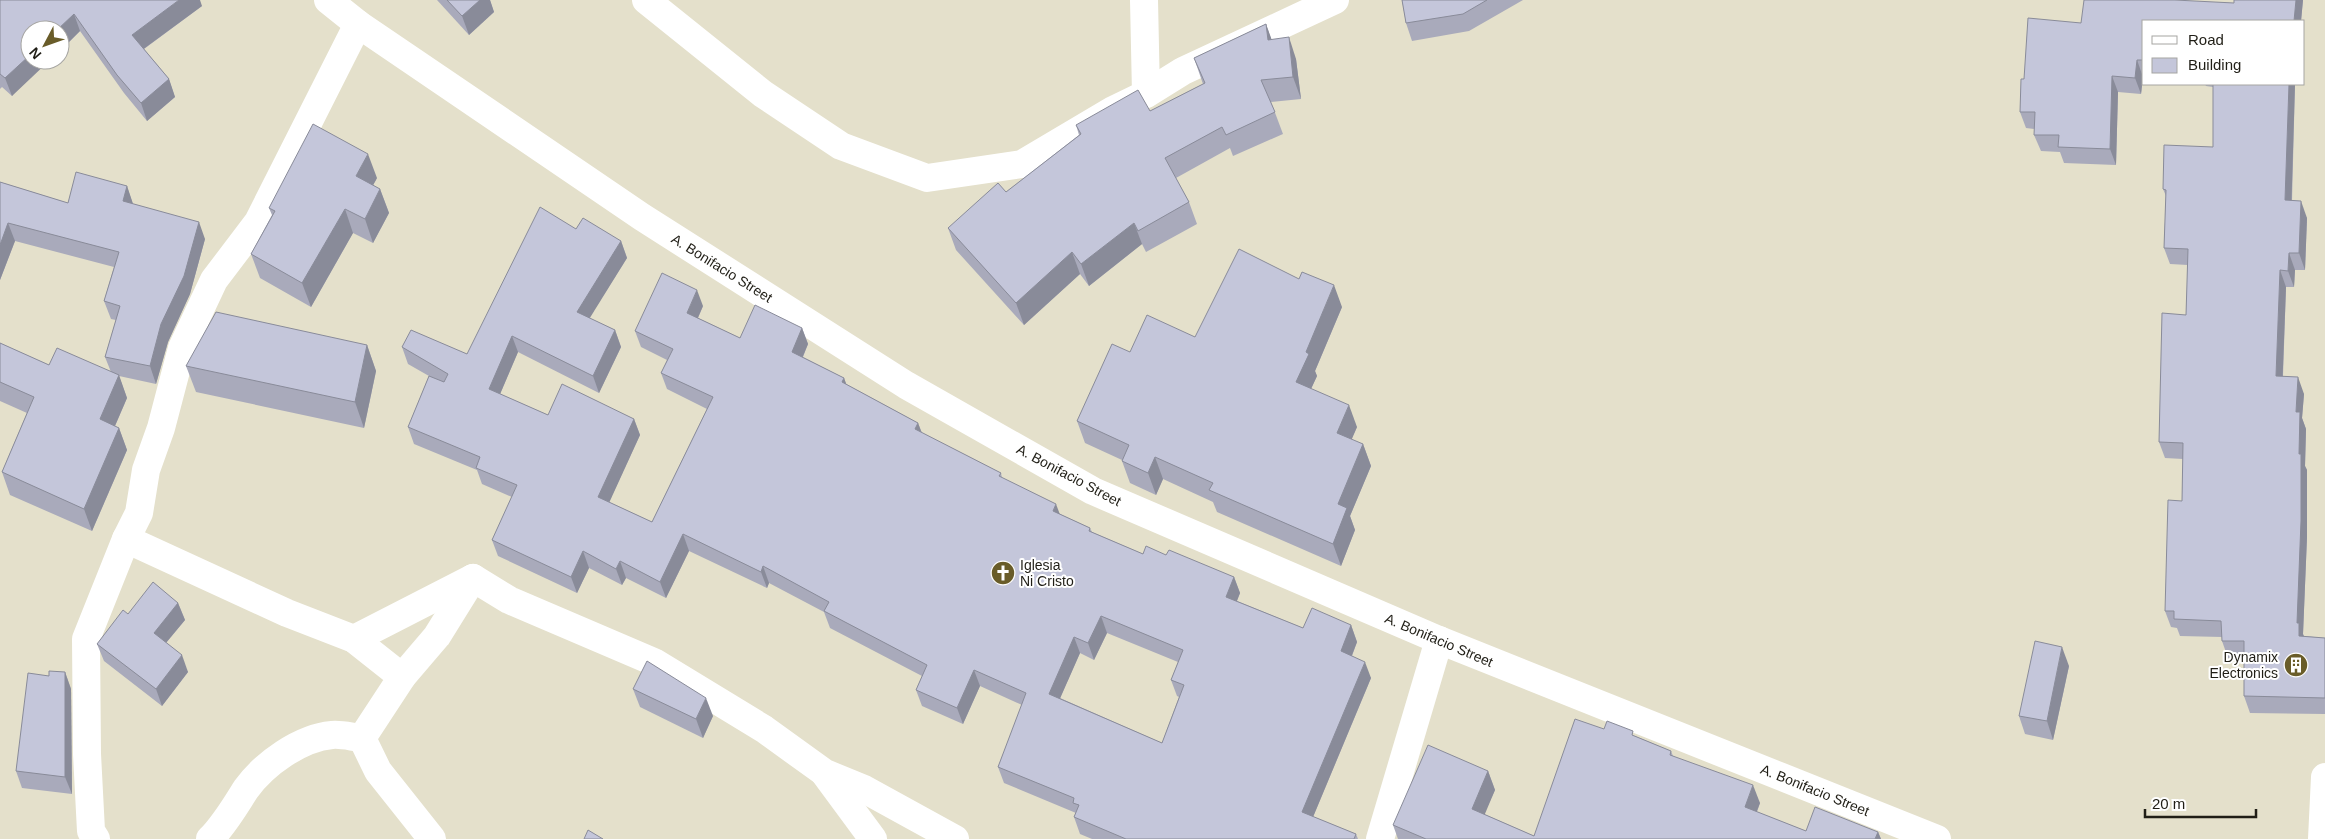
<svg xmlns="http://www.w3.org/2000/svg" width="2325" height="839" viewBox="0 0 2325 839" font-family="Arial,sans-serif">
  <rect width="100%" height="100%" fill="#e4e0cb"/>
  <g fill="none" stroke-linecap="round" stroke-linejoin="round">
    <g stroke="#fff" stroke-width="28">
      <polyline points="646,0 763,94 841,146 927,178 1022,164 1113,110 1146,94 1144,0"/>
      <polyline points="1146,94 1183,71 1335,0"/>
      <polyline points="126,539 287,613 354,639 402,677 362,738"/>
      <polyline points="354,639 473,578 509,600 654,662 764,729 825,773 864,789 955,839"/>
      <polyline points="402,677 437,636 473,578"/>
      <polyline points="825,774 873,839"/>
      <polyline points="96,839 91,831 87,754 86,639 126,539 139,513 146,470 161,428 182,348 214,280 258,222 358,24"/>
      <path d="M210,839C225,824 235,806 246,789C264,764 300,738 332,735C341,734 352,737 362,738L378,771L432,839"/>
      <polyline points="1380,839 1439,640"/>
    </g>
    <polyline stroke="#fff" stroke-width="28" points="328,0 358,24 642,217 906,385 1093,491 1439,640 1937,839"/>
    <polyline stroke="#fff" stroke-width="28" points="2322,839 2325,777"/>
  </g>
  <g fill="#a9aabb" fill-rule="evenodd">
    <polygon points="0,0 202,6 144,49 169,79 175,97 147,121 124,93 80,31 60,51 60,30 12,96 2,87 0,89"/>
    <polygon points="437,0 490,0 494,12 469,35"/>
    <polygon points="1402,0 1523,0 1469,31 1412,41 1406,23"/>
    <polygon points="2093,0 2234,3 2303,0 2301,21 2144,21 2144,77 2143,77 2141,94 2118,92 2116,165 2064,163 2060,152 2041,151 2034,135 2035,129 2026,128 2020,112 2024,79 2081,23"/>
    <polygon points="1266,24 1271,39 1296,59 1301,99 1271,102 1283,134 1233,156 1230,148 1176,178 1189,202 1197,224 1146,252 1142,244 1089,286 1080,274 1024,325 956,250 948,228 1006,192 1079,135 1076,125 1150,111 1203,84 1194,58"/>
    <polygon points="2205,84 2295,84 2292,201 2307,218 2305,270 2295,270 2294,287 2286,287 2283,376 2304,394 2302,418 2306,429 2305,466 2307,470 2307,537 2303,634 2304,636 2325,638 2325,714 2250,713 2244,696 2244,658 2228,658 2222,641 2222,637 2180,636 2177,628 2171,627 2165,611 2182,501 2183,459 2165,458 2159,442 2186,315 2188,265 2170,264 2164,248 2166,196 2163,189 2213,147 2213,87 2206,86"/>
    <polygon points="377,178 373,185 380,189 389,213 373,243 353,233 311,307 260,278 251,254 272,215 269,208"/>
    <polygon points="0,182 68,203 127,186 133,204 205,239 190,294 168,342 156,384 119,376 127,398 115,426 119,428 127,450 92,531 10,495 2,472 27,413 0,401 0,343 49,365 111,372 105,357 116,320 111,319 104,301 114,267 15,241 0,280"/>
    <path d="M576,229L621,241L627,258L589,318L615,330L621,347L599,393L518,352L500,394L548,415L634,419L640,435L609,502L652,522L707,409L667,389L661,373L667,360L641,347L635,331L703,306L698,318L740,338L802,328L808,344L803,357L844,378L846,384L918,423L922,433L1001,473L1002,478L1060,514L1090,528L1092,532L1143,554L1166,555L1234,577L1240,593L1237,601L1303,628L1351,625L1357,642L1352,656L1371,678L1313,817L1356,834L1358,839H1092L1080,834L1074,817L1076,813L1004,783L998,767L1022,705L980,686L963,724L922,706L916,690L922,676L830,628L824,612L769,583L767,588L689,551L666,598L626,578L622,585L589,568L577,593L498,556L492,540L512,497L482,484L477,470L414,444L408,427L429,376L408,364L402,347L467,354ZM1107,633L1178,662L1171,680L1177,696L1179,697L1162,743L1060,698L1080,653L1094,660Z"/>
    <polygon points="1342,307 1315,371 1317,376 1311,389 1357,427 1351,440 1363,444 1371,466 1350,516 1355,530 1341,566 1217,512 1213,502 1163,479 1156,495 1130,483 1122,461 1122,460 1085,443 1077,421 1130,352 1195,337"/>
    <polygon points="367,345 376,371 364,428 196,392 186,366"/>
    <polygon points="178,603 185,620 166,643 188,672 162,706 104,661 97,644 128,614"/>
    <polygon points="2069,666 2053,740 2025,734 2019,716"/>
    <polygon points="65,672 71,689 72,794 22,788 16,771"/>
    <polygon points="633,689 713,716 703,738 640,707"/>
    <polygon points="1604,729 1635,736 1671,751 1673,756 1760,803 1757,812 1806,831 1878,832 1881,839 1398,839 1393,825 1488,771 1495,790 1484,814 1534,836"/>
  </g>
  <g fill="#898b99">
    <polygon points="179,0 200,0 202,6 138,53 132,35"/>
    <polygon points="480,0 490,0 494,12 469,35 462,16"/>
    <polygon points="2296,0 2303,0 2301,21 2294,21"/>
    <polygon points="74,14 80,31 60,51 60,30 57,30"/>
    <polygon points="1266,24 1274,46 1268,40"/>
    <polygon points="1289,37 1296,59 1301,99 1293,77"/>
    <polygon points="30,55 30,60 50,60 12,96 5,78"/>
    <polygon points="2137,60 2143,77 2141,94 2135,78"/>
    <polygon points="2112,76 2118,92 2116,165 2110,149"/>
    <polygon points="169,79 175,97 147,121 141,103"/>
    <polygon points="2289,84 2295,84 2291,217 2285,200"/>
    <polygon points="368,154 377,178 365,200 356,176"/>
    <polygon points="127,186 133,204 123,201"/>
    <polygon points="380,189 389,213 373,243 365,219"/>
    <polygon points="2301,201 2307,218 2305,270 2299,253"/>
    <polygon points="345,209 353,233 311,307 302,283"/>
    <polygon points="199,222 205,239 190,294 168,342 156,384 150,366 161,324"/>
    <polygon points="8,223 15,241 0,280 0,245"/>
    <polygon points="1134,223 1142,244 1089,286 1081,264"/>
    <polygon points="621,241 627,258 583,329 577,312"/>
    <polygon points="1072,252 1080,274 1024,325 1016,303"/>
    <polygon points="2289,253 2295,270 2294,287 2288,271"/>
    <polygon points="2280,270 2286,287 2282,393 2276,376"/>
    <polygon points="1334,285 1342,307 1315,371 1317,376 1304,404 1296,382 1306,352"/>
    <polygon points="697,290 703,306 693,329 687,313"/>
    <polygon points="802,328 808,344 798,368 792,352"/>
    <polygon points="615,330 621,347 599,393 593,376"/>
    <polygon points="512,336 518,352 495,406 489,389"/>
    <polygon points="367,345 376,371 364,428 355,402"/>
    <polygon points="119,375 127,398 108,442 100,419"/>
    <polygon points="2298,377 2304,394 2302,418 2306,429 2305,466 2307,470 2307,537 2303,634 2305,640 2299,636 2297,623 2299,454 2296,412"/>
    <polygon points="844,378 850,394 842,382"/>
    <polygon points="1349,405 1357,427 1345,455 1337,433"/>
    <polygon points="634,419 640,435 604,514 598,497"/>
    <polygon points="918,423 924,439 915,429"/>
    <polygon points="119,428 127,450 92,531 84,509"/>
    <polygon points="1363,444 1371,466 1350,516 1355,530 1341,566 1333,544 1338,504"/>
    <polygon points="1155,457 1163,479 1156,495 1148,473"/>
    <polygon points="1056,504 1062,520 1053,511"/>
    <polygon points="683,534 689,551 666,598 660,582"/>
    <polygon points="583,551 589,568 577,593 571,577"/>
    <polygon points="620,561 626,578 622,585 616,569"/>
    <polygon points="763,566 769,583 767,588 761,572"/>
    <polygon points="1234,577 1240,593 1232,613 1226,597"/>
    <polygon points="178,603 185,620 160,650 154,633"/>
    <polygon points="1101,616 1107,633 1094,660 1088,643"/>
    <polygon points="1351,625 1357,642 1347,668 1341,651"/>
    <polygon points="1074,637 1080,653 1055,710 1049,694"/>
    <polygon points="2062,647 2069,666 2053,740 2047,721"/>
    <polygon points="182,655 188,672 162,706 156,689"/>
    <polygon points="1365,662 1371,678 1308,829 1302,812"/>
    <polygon points="974,670 980,686 963,724 957,708"/>
    <polygon points="65,672 71,689 72,794 65,777"/>
    <polygon points="706,698 713,716 703,738 696,719"/>
    <polygon points="1488,771 1495,790 1479,828 1472,809"/>
    <polygon points="1753,785 1760,803 1751,826 1745,807"/>
    <polygon points="1878,832 1881,839 1875,839"/>
  </g>
  <g fill="#c4c6da" stroke="#898b99" fill-rule="evenodd">
    <polygon points="0,0 179,0 132,35 169,79 141,103 117,75 74,14 57,30 30,30 30,55 5,78 0,74"/>
    <polygon points="447,0 480,0 462,16"/>
    <polygon points="1402,0 1487,0 1463,14 1406,23"/>
    <polygon points="2084,0 2175,0 2234,3 2234,0 2296,0 2294,21 2144,21 2144,60 2137,60 2135,78 2112,76 2110,149 2058,147 2059,135 2034,135 2035,112 2020,112 2021,79 2024,79 2028,18 2081,23"/>
    <polygon points="1266,24 1268,40 1289,37 1293,77 1261,80 1275,112 1226,135 1222,127 1165,158 1189,202 1138,231 1134,223 1081,264 1072,252 1016,303 948,228 998,183 1006,192 1081,134 1076,125 1138,90 1150,111 1205,83 1194,58"/>
    <polygon points="2213,84 2289,84 2285,200 2301,201 2299,253 2289,253 2288,271 2280,270 2276,376 2298,377 2296,412 2300,412 2299,454 2301,454 2301,521 2297,623 2299,623 2299,636 2325,638 2325,698 2244,696 2244,641 2222,641 2221,621 2174,619 2174,611 2165,611 2168,500 2182,501 2183,443 2159,442 2162,313 2186,315 2188,249 2164,248 2166,190 2163,189 2164,145 2213,147"/>
    <polygon points="313,124 368,154 356,176 380,189 365,219 345,209 302,283 251,254 275,211 269,208"/>
    <polygon points="76,172 127,186 123,201 199,222 184,276 161,324 150,366 105,357 120,306 104,301 119,252 8,223 0,245 0,182 68,203"/>
    <path d="M540,207L576,229L583,218L621,241L577,312L615,330L593,376L512,336L489,389L548,415L562,384L634,419L598,497L652,522L713,397L661,373L673,349L635,331L662,273L697,290L687,313L740,338L755,305L802,328L792,352L844,378L842,382L918,423L915,429L1001,473L999,476L1056,504L1053,511L1090,528L1089,531L1143,554L1146,546L1166,555L1169,550L1234,577L1226,597L1303,628L1312,608L1351,625L1341,651L1365,662L1302,812L1356,834L1354,839H1126L1074,817L1079,805L1073,803L1074,798L998,767L1026,693L974,670L957,708L916,690L927,665L824,611L829,602L763,566L761,572L683,534L660,582L620,561L616,569L583,551L571,577L492,540L517,485L476,468L480,457L408,427L429,376L444,382L448,374L402,347L411,330L467,354ZM1101,616L1183,650L1171,680L1184,685L1162,743L1049,694L1074,637L1088,643Z"/>
    <polygon points="1239,249 1299,279 1302,272 1334,285 1306,352 1309,354 1296,382 1349,405 1337,433 1363,444 1338,504 1347,508 1333,544 1209,490 1213,483 1155,457 1148,473 1122,461 1129,445 1077,421 1112,344 1130,352 1147,315 1195,337"/>
    <polygon points="216,312 367,345 355,402 186,366"/>
    <polygon points="0,343 49,365 57,348 119,375 100,419 119,428 84,509 2,472 34,397 0,382"/>
    <polygon points="153,582 178,603 154,633 182,655 156,689 97,644 123,610 128,614"/>
    <polygon points="2035,641 2062,647 2047,721 2019,716"/>
    <polygon points="647,661 706,698 696,719 633,689"/>
    <polygon points="49,671 65,672 65,777 16,771 28,673 49,676"/>
    <polygon points="1575,719 1604,729 1607,721 1633,731 1632,735 1671,751 1670,755 1753,785 1745,807 1806,831 1815,807 1878,832 1875,839 1426,839 1393,825 1428,745 1488,771 1472,809 1534,836"/>
    <polygon points="588,830 603,839 584,839"/>
  </g>
  <defs>
    <g id="church-disc" transform="scale(1.25)"><circle r="9.5" fill="#695c29" stroke="#fff"/><path d="M-1.2-6h2.4v3.5h3.3v2.4h-3.3V6h-2.4V-.1h-3.3v-2.4h3.3Z" fill="#fff"/></g>
    <g id="building-disc" transform="scale(1.25)"><circle r="9.5" fill="#695c29" stroke="#fff"/><path d="M-4-6H4V6H1V3H-1V6H-4ZM-2.5-4.3h1.7v1.8h-1.7ZM.8-4.3h1.7v1.8H.8ZM-2.5-1h1.7V.8h-1.7ZM.8-1h1.7V.8H.8Z" fill="#fff"/></g>
  </defs>
  <g fill-rule="evenodd">
    <use href="#church-disc" x="1003" y="573"/>
    <use href="#building-disc" x="2296" y="665"/>
  </g>
  <g text-anchor="middle" stroke-width="4" stroke-linejoin="round" paint-order="stroke">
    <g font-size="14" fill="#201e16" stroke="#fff">
      <text transform="translate(722 268) rotate(32)" y="5">A. Bonifacio Street</text>
      <text transform="translate(1069 475) rotate(28)" y="5">A. Bonifacio Street</text>
      <text transform="translate(1439 640) rotate(23)" y="5">A. Bonifacio Street</text>
      <text transform="translate(1815 790) rotate(22)" y="5">A. Bonifacio Street</text>
    </g>
    <g font-size="14" fill="#201e16" stroke="#fff" text-anchor="start">
      <text x="1020" y="570">Iglesia<tspan x="1020" dy="16">Ni Cristo</tspan></text>
      <text x="2278" y="662" text-anchor="end">Dynamix<tspan x="2278" dy="16">Electronics</tspan></text>
    </g>
  </g>
  <rect x="2142" y="20" width="162" height="65" fill="#ffffff" stroke="#a6a5a2"/>
  <rect x="2152" y="36" width="25" height="8" fill="#ffffff" stroke="#a6a5a2"/>
  <text x="2188" y="45" font-size="15" fill="#201e16">Road</text>
  <rect x="2152" y="58" width="25" height="15" fill="#c4c6da" stroke="#a6a5a2"/>
  <text x="2188" y="70" font-size="15" fill="#201e16">Building</text>
  <g transform="translate(45 45) rotate(229)"><circle r="24" fill="#ffffff" stroke="#a6a5a2"/>
  <path d="M0-4L9 19L0 12L-9 19Z" fill="#695c29"/>
  <text y="-8" font-size="14" font-weight="bold" text-anchor="middle" fill="#201e16">N</text>
  </g>
  <path d="M2145 809v8h111v-8" fill="none" stroke="#201e16" stroke-width="2.5"/>
  <text x="2152" y="809" font-size="15" fill="#201e16" stroke="#ffffff" stroke-width="4" paint-order="stroke">20 m</text>
</svg>
